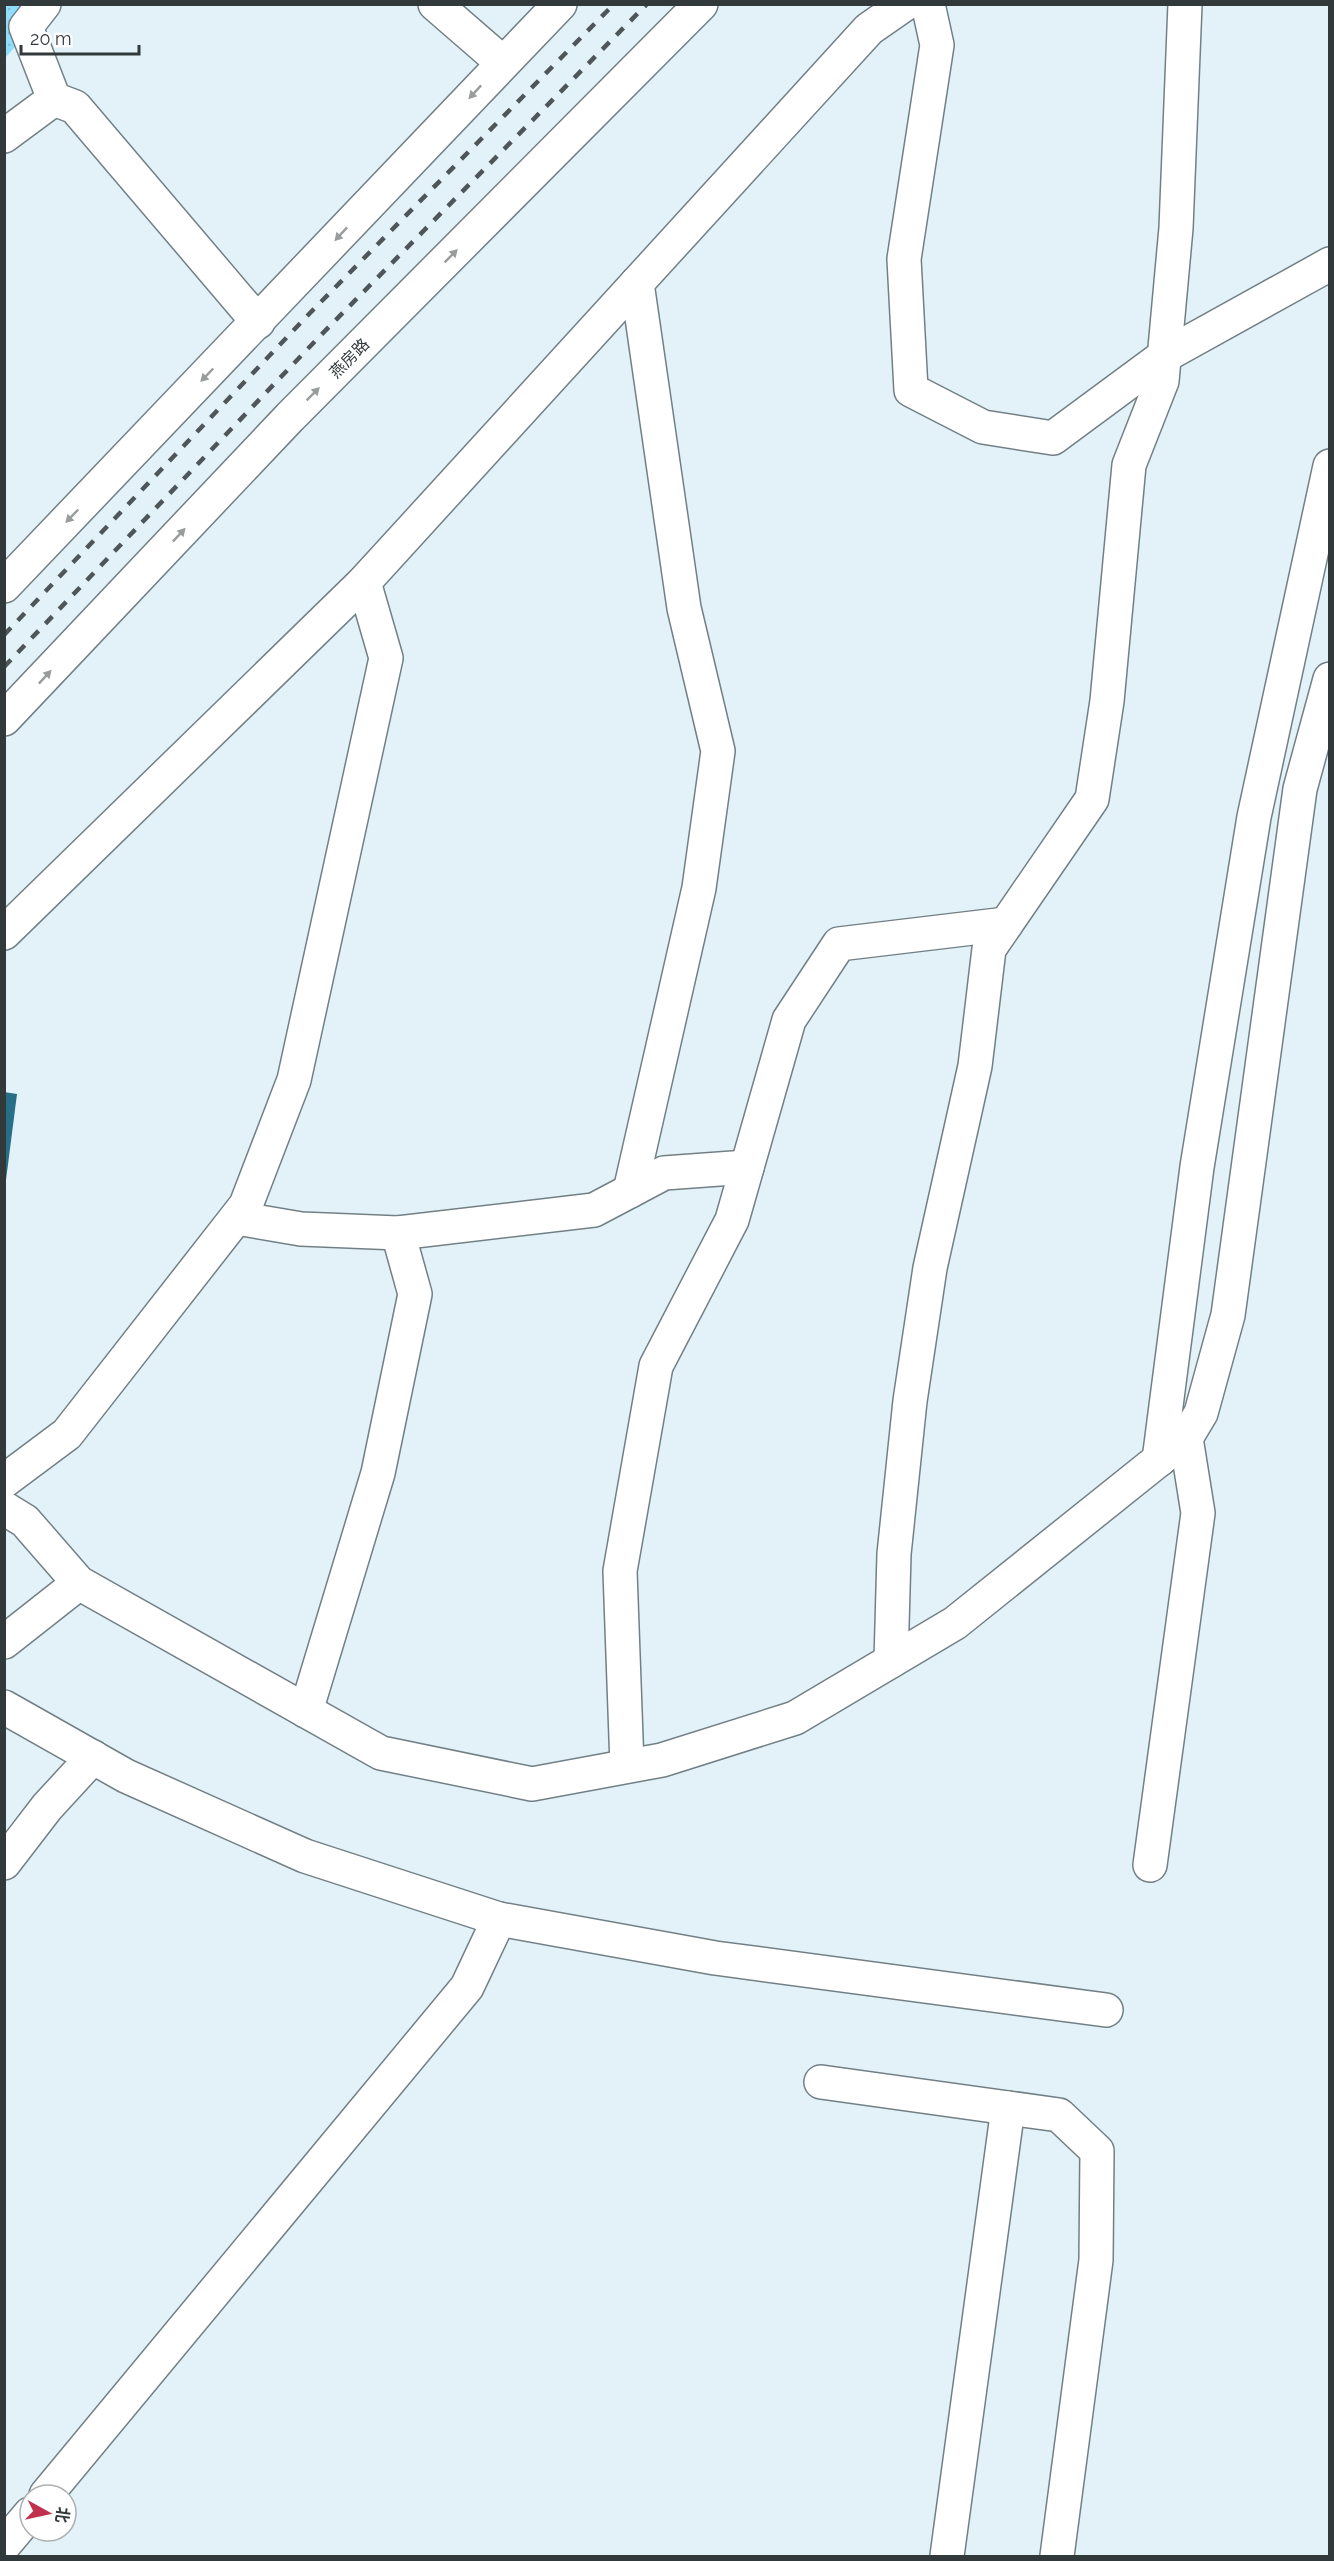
<svg xmlns="http://www.w3.org/2000/svg" width="1334" height="2561" viewBox="0 0 1334 2561" font-family="Raleway,'Noto Sans SC',sans-serif">
  <defs>
    <pattern id="grass-dots" width="8" height="8" patternUnits="userSpaceOnUse" patternTransform="scale(1.5)"><rect width="8" height="8" fill="#91defc"/><path d="M2 2h.1M6 6h.1" fill="none" stroke="#7ebfd9" stroke-width="1.8" stroke-linecap="round"/></pattern>
  </defs>
  <rect width="100%" height="100%" fill="#e3f2f9"/>
  <polygon fill="url(#grass-dots)" points="5,5 53,5 5,58"/>
  <polygon fill="#276e87" points="4,1092 17,1094 6,1180 4,1180"/>
  <g fill="none" stroke-linecap="round" stroke-linejoin="round">
    <g stroke="#728086" stroke-width="36">
      <g id="street">
        <polyline points="44,4 26,27 54,99 75,107 258,322"/>
        <polyline points="435,4 503,63"/>
        <polyline points="928,4 937,45 904,259 911,390 983,427 1053,438 1164,356 1330,264"/>
        <polyline points="4,136 54,99"/>
        <polyline points="4,933 364,582 869,29 905,4"/>
        <polyline points="630,1191 699,888 718,751 684,608 637,283"/>
        <polyline points="237,1218 301,1229 398,1233 594,1210 664,1173 747,1167"/>
        <polyline points="1159,1460 1197,1167 1254,817 1330,466"/>
        <polyline points="4,1481 67,1434 246,1205 294,1080 386,658 364,582"/>
        <polyline points="4,1508 25,1521 79,1583 381,1753 532,1784 662,1760 795,1718 955,1623 1186,1438 1201,1413 1228,1315 1300,789 1330,679"/>
        <polyline points="4,1642 79,1583"/>
        <polyline points="891,1661 894,1554 910,1401 930,1268 975,1066 989,949 1092,799 1107,701 1129,465 1162,381 1176,228 1185,4"/>
        <polyline points="306,1711 378,1473 415,1294 398,1233"/>
        <polyline points="627,1766 620,1571 656,1366 732,1220 789,1020 839,944 1006,924"/>
        <polyline points="4,1863 47,1807 93,1757"/>
        <polyline points="1150,1865 1198,1513 1186,1438"/>
        <polyline points="821,2082 1059,2115 1097,2151 1096,2260 1057,2556"/>
        <polyline points="947,2556 1008,2108"/>
      </g>
    </g>
    <g stroke="#728086" stroke-width="36">
      <g id="secondary">
        <polyline points="4,586 560,4"/>
        <polyline points="4,719 290,417 701,4"/>
        <polyline points="4,1707 126,1776 305,1856 499,1919 715,1958 1106,2010"/>
        <polyline points="46,2495 467,1987 499,1919"/>
        <polyline points="4,2545 30,2514"/>
      </g>
    </g>
    <use href="#street" stroke="#fff" stroke-width="33"/>
    <use href="#secondary" stroke="#fff" stroke-width="33"/>
    <g stroke="#4e5659" stroke-width="4.5" stroke-dasharray="10 10" stroke-linecap="butt">
      <polyline points="4,635 310,313 614,4"/>
      <polyline points="4,667 320,336 647,4"/>
    </g>
  </g>
  <defs><path id="oneway-solid" d="M-6-.8H1V-3.2L6.5 0L1 3.2V.8H-6Z" transform="scale(1.5)"/></defs>
  <g fill="#989c9d">
    <use href="#oneway-solid" transform="translate(475 92) rotate(133)"/>
    <use href="#oneway-solid" transform="translate(341 234) rotate(133)"/>
    <use href="#oneway-solid" transform="translate(451 256) rotate(-45)"/>
    <use href="#oneway-solid" transform="translate(207 375) rotate(134)"/>
    <use href="#oneway-solid" transform="translate(313 394) rotate(-45)"/>
    <use href="#oneway-solid" transform="translate(72 516) rotate(134)"/>
    <use href="#oneway-solid" transform="translate(179 535) rotate(-47)"/>
    <use href="#oneway-solid" transform="translate(45 677) rotate(-47)"/>
  </g>
  <g text-anchor="middle" stroke-width="6" stroke-linejoin="round" paint-order="stroke">
    <g font-size="16" fill="#32393b" stroke="#fff">
      <text transform="translate(349 358) rotate(-45)" y="6">燕房路</text>
    </g>
  </g>
  <rect width="1334" height="2561" fill="none" stroke="#32393b" stroke-width="12"/>
  <g transform="translate(48 2513) rotate(98)"><circle r="28" fill="#ffffff" stroke="#adb0b1" stroke-width="1.5"/>
  <path d="M0-4.5L10 22L0 15L-10 22Z" fill="#c1314d"/>
  <text y="-9" font-size="16" font-weight="bold" text-anchor="middle" fill="#32393b">北</text>
  </g>
  <path d="M21 45v9h118v-9" fill="none" stroke="#32393b" stroke-width="3"/>
  <text x="30" y="45" font-size="18" fill="#32393b" stroke="#ffffff" stroke-width="4.5" paint-order="stroke">20 m</text>
</svg>
